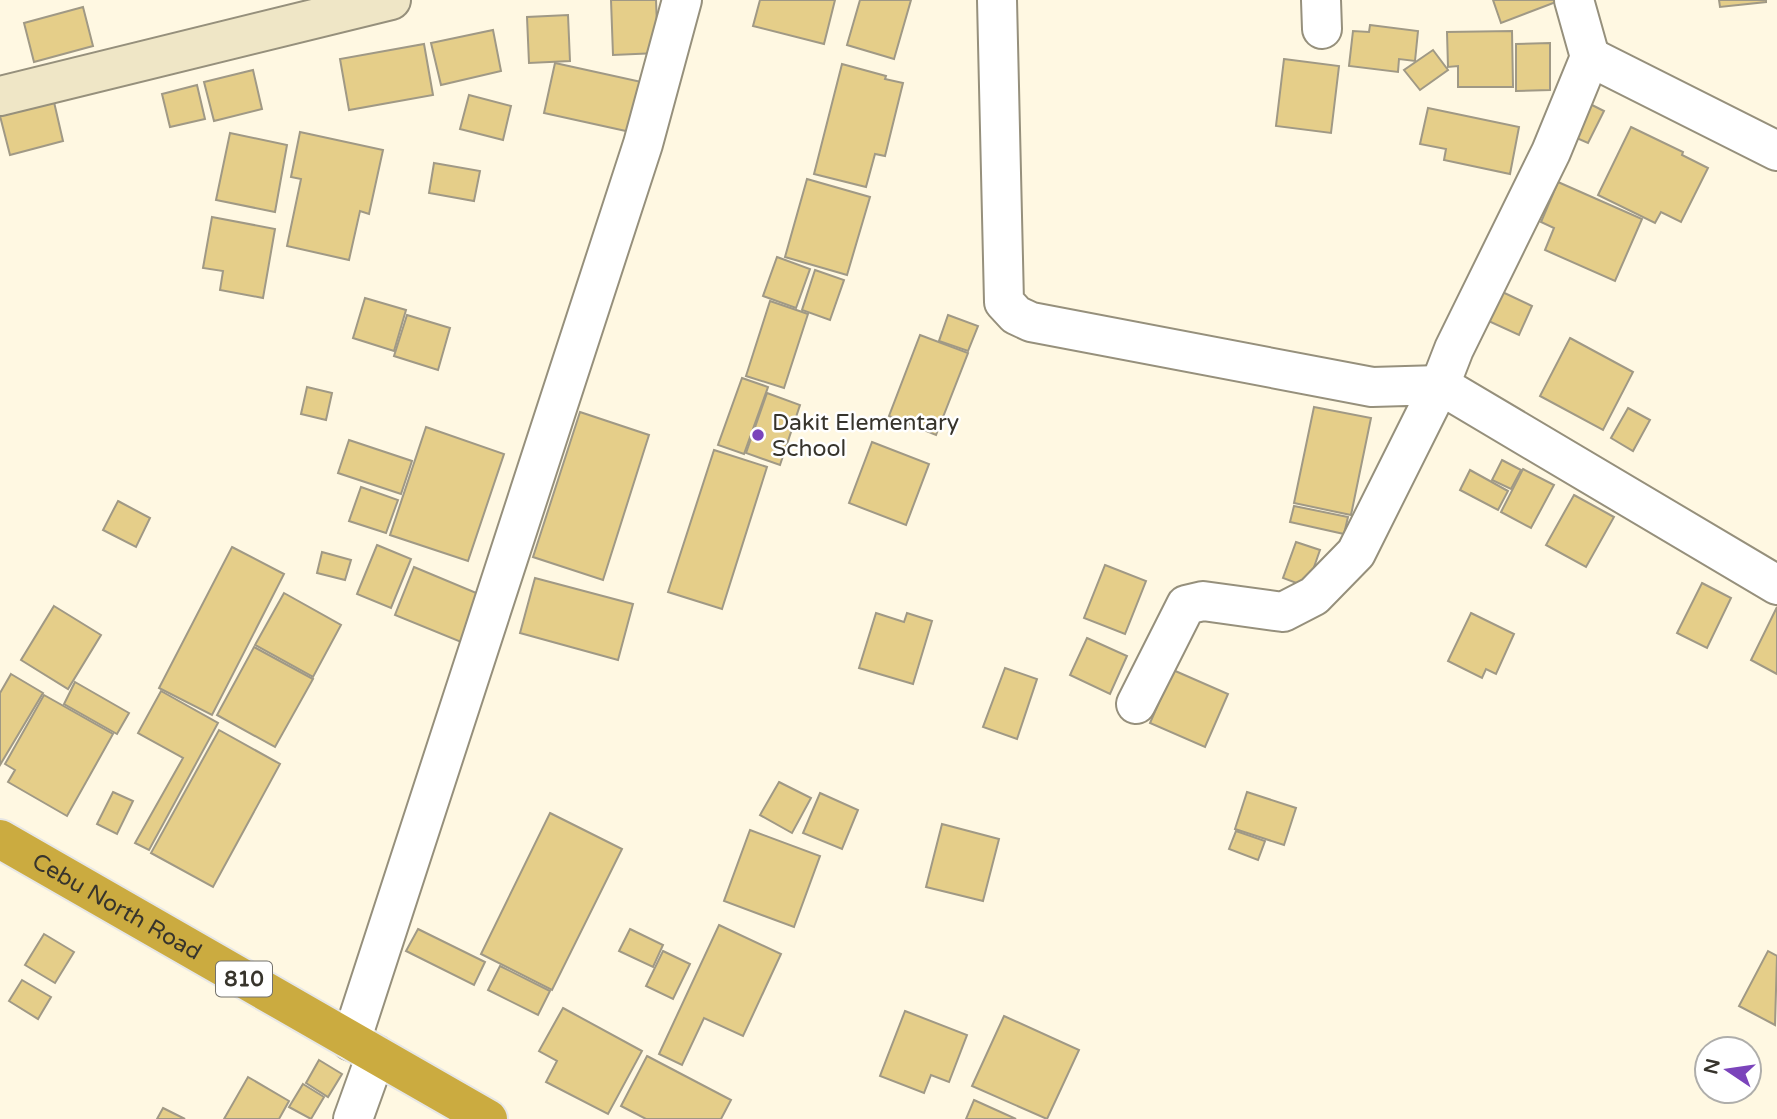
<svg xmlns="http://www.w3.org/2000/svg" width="1777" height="1119" viewBox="0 0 1777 1119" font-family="'Varela Round',sans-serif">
  <rect width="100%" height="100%" fill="#fff8e2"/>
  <g fill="#e5ce89" stroke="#a09985" stroke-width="2">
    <polygon points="611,0 656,0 658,53 613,55"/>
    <polygon points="760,0 835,0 824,44 753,26"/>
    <polygon points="860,0 911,0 894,59 847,45"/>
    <polygon points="1493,0 1561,0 1501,23"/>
    <polygon points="1719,0 1766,0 1766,2 1720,7"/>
    <polygon points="83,7 93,46 34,62 24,23"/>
    <polygon points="568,15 570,61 529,63 527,17"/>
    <polygon points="1370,25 1418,31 1415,61 1399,59 1398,72 1349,66 1353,31 1369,32"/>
    <polygon points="493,30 501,71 441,85 431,43"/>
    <polygon points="1512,31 1513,87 1458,87 1458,66 1448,67 1447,32"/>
    <polygon points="1550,43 1550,90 1516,91 1516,44"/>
    <polygon points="424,44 433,95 349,110 340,59"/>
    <polygon points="1433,50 1448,70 1420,90 1404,70"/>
    <polygon points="1284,59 1339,66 1331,133 1276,126"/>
    <polygon points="555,63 646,83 635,133 544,113"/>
    <polygon points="842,64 886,76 885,79 903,83 885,156 875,154 866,187 814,174"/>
    <polygon points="253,70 262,109 214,121 204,82"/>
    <polygon points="197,85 205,119 170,127 162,94"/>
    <polygon points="469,95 511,106 503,140 460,129"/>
    <polygon points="54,102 63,141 10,155 0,116"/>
    <polygon points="1588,103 1604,111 1588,143 1572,136"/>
    <polygon points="1428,108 1519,127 1510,174 1444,160 1446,149 1420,144"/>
    <polygon points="1631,127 1683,152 1682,155 1708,168 1681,222 1661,212 1655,223 1598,195"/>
    <polygon points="300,132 383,150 369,214 360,211 349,260 287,246 301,179 291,177"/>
    <polygon points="230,133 287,145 275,212 216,200"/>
    <polygon points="434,163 480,171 474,201 429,193"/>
    <polygon points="807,179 870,197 847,275 785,257"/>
    <polygon points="1558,182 1642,219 1615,281 1545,250 1554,228 1541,222"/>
    <polygon points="212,217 275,229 263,298 220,290 223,271 203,268"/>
    <polygon points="777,257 810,269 796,308 763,296"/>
    <polygon points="815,270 844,280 830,320 802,310"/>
    <polygon points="1496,289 1532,306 1519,335 1482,318"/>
    <polygon points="365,298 406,310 394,351 353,338"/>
    <polygon points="770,301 808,314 784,388 746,376"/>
    <polygon points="407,315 450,328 438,370 394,356"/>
    <polygon points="948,315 978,326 968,351 939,341"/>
    <polygon points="920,335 968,353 936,435 889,416"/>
    <polygon points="1570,338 1633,372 1603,430 1540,396"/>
    <polygon points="742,378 768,387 744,454 718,445"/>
    <polygon points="307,387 332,393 326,420 301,414"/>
    <polygon points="767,393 800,405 780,465 746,453"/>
    <polygon points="1314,407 1371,418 1351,515 1294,503"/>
    <polygon points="1628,408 1650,420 1633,451 1611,438"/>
    <polygon points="580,412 649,435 603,580 533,557"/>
    <polygon points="426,427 504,454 468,561 390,535"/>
    <polygon points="349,440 412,461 401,494 338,473"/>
    <polygon points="872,442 929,464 906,525 849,503"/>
    <polygon points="714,450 767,467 722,609 668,592"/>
    <polygon points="1502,460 1521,470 1511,489 1492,480"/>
    <polygon points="1523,469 1554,485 1531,528 1501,512"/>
    <polygon points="1470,470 1508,491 1498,510 1460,490"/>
    <polygon points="361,487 398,500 386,533 349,521"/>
    <polygon points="1574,495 1614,517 1586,567 1546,545"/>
    <polygon points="118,501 150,518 136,547 103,530"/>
    <polygon points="1294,506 1348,517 1344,534 1290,522"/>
    <polygon points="1296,542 1320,550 1307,587 1283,578"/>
    <polygon points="377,545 411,559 391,608 357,594"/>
    <polygon points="232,547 284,574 212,715 159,688"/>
    <polygon points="322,552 351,560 345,580 317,573"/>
    <polygon points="1105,565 1146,581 1125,634 1084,618"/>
    <polygon points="414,567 486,597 466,644 395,615"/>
    <polygon points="535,578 633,604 618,660 520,633"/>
    <polygon points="1702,583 1731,598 1707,648 1677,633"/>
    <polygon points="284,593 341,625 313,677 255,645"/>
    <polygon points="54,606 101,635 68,689 21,660"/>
    <polygon points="1777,607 1777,674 1751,660"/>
    <polygon points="876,613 904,622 907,613 932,621 913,684 859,668"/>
    <polygon points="1471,613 1514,634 1496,674 1486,669 1482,678 1448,661"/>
    <polygon points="1087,638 1127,656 1110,694 1070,675"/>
    <polygon points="254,647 313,679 275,747 217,715"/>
    <polygon points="1005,668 1037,679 1017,739 983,727"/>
    <polygon points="1173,670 1228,694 1205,747 1150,723"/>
    <polygon points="11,674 43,693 0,765 0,693"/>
    <polygon points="75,682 129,713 117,734 64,704"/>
    <polygon points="161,691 218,723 149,850 135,843 183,758 138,733"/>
    <polygon points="44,695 113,734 67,816 8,782 15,770 5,764"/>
    <polygon points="219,730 280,764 213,887 151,853"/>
    <polygon points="779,782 811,798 792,833 760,815"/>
    <polygon points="113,792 133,801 117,834 97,824"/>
    <polygon points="1247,792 1296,808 1284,845 1235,829"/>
    <polygon points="820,793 858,810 842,849 803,833"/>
    <polygon points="550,813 622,849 552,990 481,954"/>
    <polygon points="942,824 999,839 983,901 926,887"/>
    <polygon points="750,830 820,856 794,927 724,901"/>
    <polygon points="1236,831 1265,841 1258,860 1229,849"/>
    <polygon points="719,925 781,954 743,1036 704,1018 682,1065 659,1054"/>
    <polygon points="418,929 485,962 474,985 406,951"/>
    <polygon points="630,929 663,945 653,967 619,951"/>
    <polygon points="44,934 74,952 55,983 25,965"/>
    <polygon points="663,951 690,964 673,999 646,986"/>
    <polygon points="1768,951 1777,956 1775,1025 1739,1006"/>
    <polygon points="500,966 550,991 538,1015 488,990"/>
    <polygon points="22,980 51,997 38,1019 9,1001"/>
    <polygon points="563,1008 642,1051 608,1114 546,1082 557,1061 539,1051"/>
    <polygon points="905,1011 967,1035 949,1082 931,1075 924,1093 880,1076"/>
    <polygon points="1004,1016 1079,1050 1047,1119 972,1086"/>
    <polygon points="647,1056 731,1100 721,1119 646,1119 621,1106"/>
    <polygon points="319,1060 342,1074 328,1097 306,1083"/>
    <polygon points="248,1077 289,1101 279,1119 224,1119"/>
    <polygon points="303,1084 324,1097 311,1119 289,1107"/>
    <polygon points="974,1100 1016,1119 966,1119"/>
    <polygon points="163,1108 185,1119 157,1119"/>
  </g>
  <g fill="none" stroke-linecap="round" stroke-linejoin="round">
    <g stroke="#96907c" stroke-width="42">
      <g id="street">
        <polyline points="997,0 1004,302 1016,315 1031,322 1372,387 1440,385 1356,553 1314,596 1283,612 1203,601 1186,605 1136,704"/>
        <polyline points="1321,0 1322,29"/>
        <polyline points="1574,0 1590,57 1551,152 1454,349 1440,385 1777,585"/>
        <polyline points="1590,57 1777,151"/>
        <polyline points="351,1041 643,144 682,0"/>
        <polyline points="353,1119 376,1055"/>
      </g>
    </g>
    <g stroke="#96907c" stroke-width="42">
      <polyline id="secondary" points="0,96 391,0"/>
    </g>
    <g stroke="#e7e7e6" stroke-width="42">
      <g id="highway">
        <path id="s1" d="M0,839L488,1119"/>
      </g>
    </g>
    <use href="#street" stroke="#fff" stroke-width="38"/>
    <use href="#secondary" stroke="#efe6c6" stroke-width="38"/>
    <use href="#highway" stroke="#cbab40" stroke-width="38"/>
  </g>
  <circle fill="#7b44bb" stroke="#fff" stroke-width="2.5" cx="758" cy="435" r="7"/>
  <g text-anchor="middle" stroke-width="5" stroke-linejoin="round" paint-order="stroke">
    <rect fill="#fff" stroke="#73716b" stroke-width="2" x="216" y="961.5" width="56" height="35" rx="5"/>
    <g font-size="21" font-weight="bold" fill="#37342c">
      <text x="244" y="986">810</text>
    </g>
    <g font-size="23" fill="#37342c" stroke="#fff" text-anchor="start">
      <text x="772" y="430">Dakit Elementary<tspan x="772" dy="26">School</tspan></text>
    </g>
    <g font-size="23" fill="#37342c" stroke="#fff">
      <text dy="8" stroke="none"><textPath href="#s1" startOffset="135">Cebu North Road</textPath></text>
    </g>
  </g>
  <g transform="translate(1728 1070) rotate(283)"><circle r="33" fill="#ffffff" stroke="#afaeab" stroke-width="2"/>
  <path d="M0-5L12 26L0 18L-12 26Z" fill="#7b44bb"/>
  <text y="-10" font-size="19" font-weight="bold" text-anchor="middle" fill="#37342c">N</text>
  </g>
</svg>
